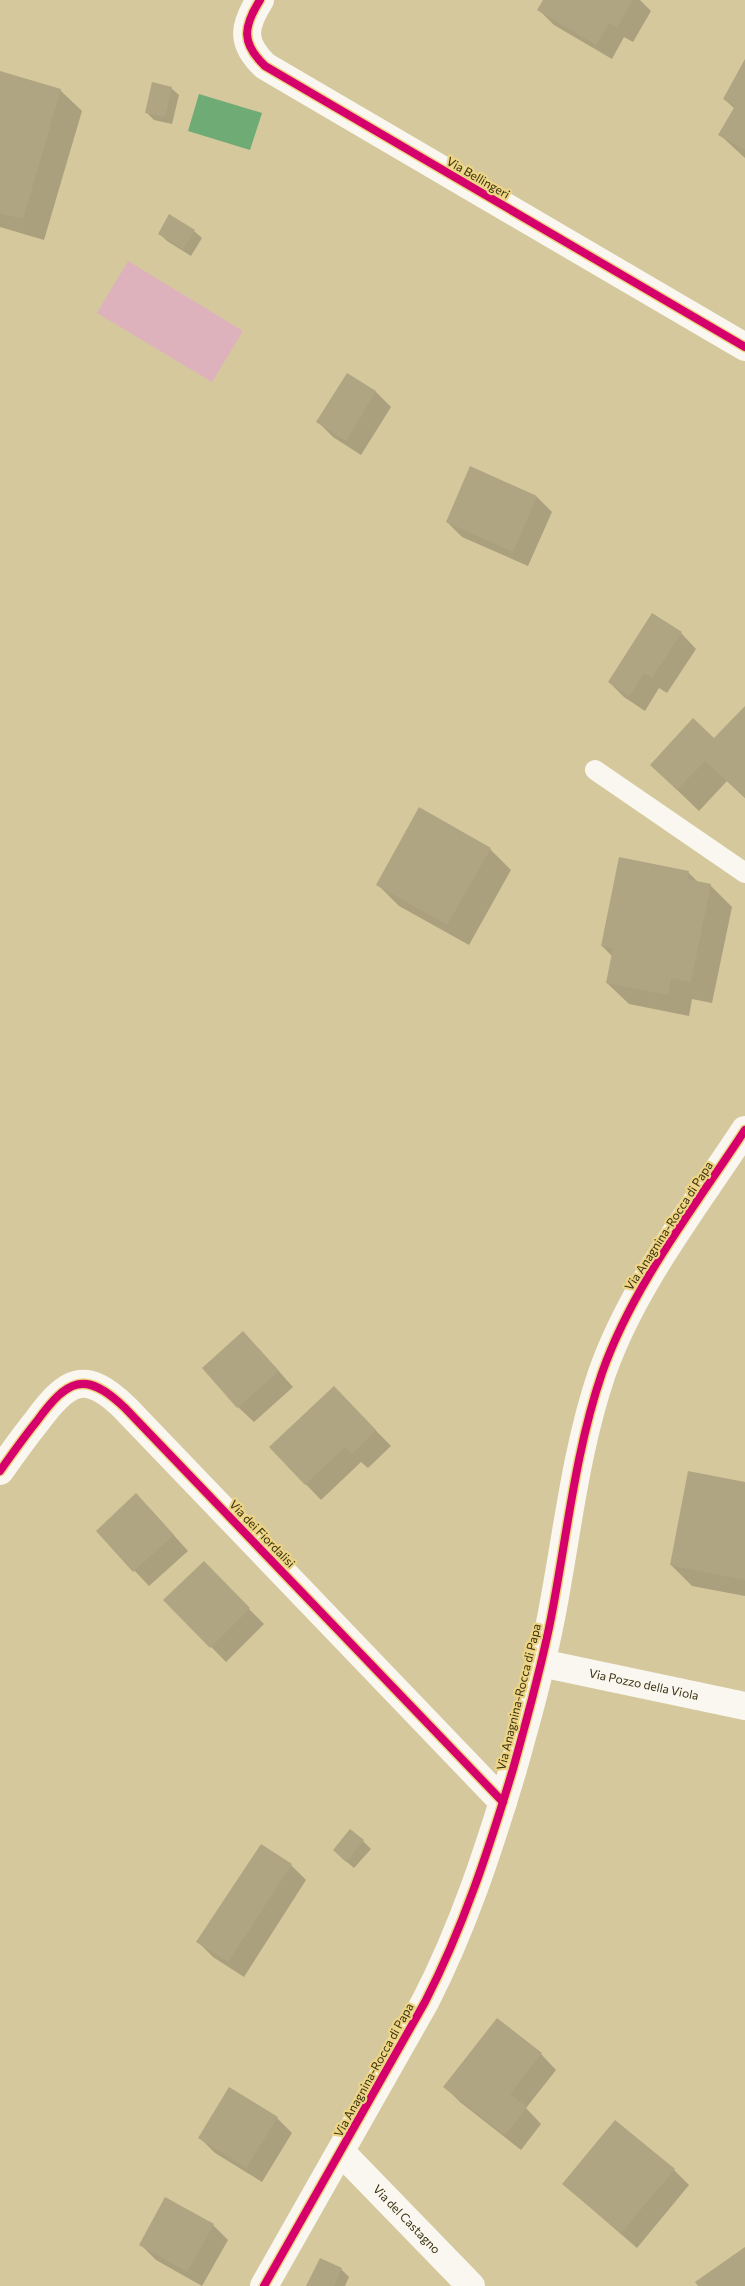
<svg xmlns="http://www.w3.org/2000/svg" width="745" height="2286" viewBox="0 0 745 2286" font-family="Commissioner,sans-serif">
  <rect width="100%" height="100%" fill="#d5c89d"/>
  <polygon fill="#ddb2bd" points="128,261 243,331 212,382 97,313"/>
  <polygon fill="#6fab75" points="199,94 262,113 250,150 188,131"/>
  <g fill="#0003">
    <polygon points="544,0 640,0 651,11 633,42 624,37 612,59 554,25 539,10"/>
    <polygon points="745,62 745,158 720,135 735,109 724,99"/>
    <polygon points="0,73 60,90 82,111 44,240 0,227"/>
    <polygon points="171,88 179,95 172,124 154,120 146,112"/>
    <polygon points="194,231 202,238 191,256 167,241 159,233"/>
    <polygon points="348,375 376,392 391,407 361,455 333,437 318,422"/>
    <polygon points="537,497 552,512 528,566 462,537 447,522"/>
    <polygon points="653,615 681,633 696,649 667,693 659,688 645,711 624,697 609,682"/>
    <polygon points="745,707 745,798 727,781 699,811 673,786"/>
    <polygon points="490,849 511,870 469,945 399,906 377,884"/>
    <polygon points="688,872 699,883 710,885 732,907 712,1003 692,999 689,1016 629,1004 607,983 612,956 602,946"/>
    <polygon points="258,1348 293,1387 254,1422 238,1407"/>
    <polygon points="349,1403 391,1446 368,1468 361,1462 321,1500 270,1447"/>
    <polygon points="745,1483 745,1596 692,1586 671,1565"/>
    <polygon points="151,1510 188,1551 149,1586 97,1531"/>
    <polygon points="203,1563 264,1624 226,1662 165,1600"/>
    <polygon points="363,1841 371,1849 354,1868 342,1858"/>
    <polygon points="291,1865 306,1880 244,1977 213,1957 198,1942"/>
    <polygon points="497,2020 541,2054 556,2070 526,2108 541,2124 521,2150 460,2102 445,2087"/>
    <polygon points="277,2118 292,2133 262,2182 215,2153 200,2138"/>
    <polygon points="674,2170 689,2185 637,2248 563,2184"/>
    <polygon points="213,2225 228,2240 202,2286 156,2260 141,2245"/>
    <polygon points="341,2269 349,2277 345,2286 309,2286"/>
  </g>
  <g fill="#b0a583">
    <polygon points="543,0 633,0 617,28 609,23 596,45 537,10"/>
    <polygon points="745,59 745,150 718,135 735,106 723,99"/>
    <polygon points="0,71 61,89 23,219 0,213"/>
    <polygon points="152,82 172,87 165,117 145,113"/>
    <polygon points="169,214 195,230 183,249 158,234"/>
    <polygon points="347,373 376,391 346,441 316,422"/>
    <polygon points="470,466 537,496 513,552 446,522"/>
    <polygon points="652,613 682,632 652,678 644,673 629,696 608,682"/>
    <polygon points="745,706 745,798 705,761 677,790 650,765 693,718 714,738"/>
    <polygon points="419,807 491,848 447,925 376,885"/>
    <polygon points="619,857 689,871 687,879 711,884 691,982 671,978 668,995 606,983 613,948 601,946"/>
    <polygon points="243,1331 279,1371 237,1408 202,1368"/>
    <polygon points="334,1386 376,1430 352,1454 345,1447 305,1485 269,1447"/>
    <polygon points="688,1471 745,1482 745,1580 670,1565"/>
    <polygon points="136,1493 174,1535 133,1572 96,1531"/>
    <polygon points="204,1561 250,1608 210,1648 163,1600"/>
    <polygon points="350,1829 364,1840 346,1862 333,1850"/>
    <polygon points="261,1844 292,1864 228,1962 196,1942"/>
    <polygon points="497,2018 542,2053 510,2094 527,2107 505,2135 443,2087"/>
    <polygon points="229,2087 278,2117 246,2168 198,2138"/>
    <polygon points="615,2120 675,2169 621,2233 562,2184"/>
    <polygon points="165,2197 214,2224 187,2272 139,2245"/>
    <polygon points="745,2247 745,2286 698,2286 695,2282"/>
    <polygon points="320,2258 342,2268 334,2286 306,2286"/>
  </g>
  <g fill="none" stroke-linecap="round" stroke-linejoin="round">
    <polyline stroke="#f9f7f0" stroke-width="20" points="595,770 745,873"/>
    <g stroke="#f9f7f0" stroke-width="28">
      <path d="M260,0C243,27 241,43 265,66L745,347"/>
      <path d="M0,1471C12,1454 24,1437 37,1421C67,1380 85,1369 125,1408L503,1802"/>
      <path id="s1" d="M541,1663L745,1706"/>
      <path id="s2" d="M341,2152L471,2286"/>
      <path d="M264,2286L425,2002C463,1928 489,1849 513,1769C527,1719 541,1669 551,1618C567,1536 575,1452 602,1373C633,1285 694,1208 745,1130"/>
    </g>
    <g stroke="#edd585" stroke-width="11">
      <g id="cycleway">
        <path d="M260,0C243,27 241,43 265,66L745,347"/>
        <path d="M0,1471C12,1454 24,1437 37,1421C67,1380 85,1369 125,1408L503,1802"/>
        <path d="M264,2286L425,2002C463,1928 489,1849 513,1769C527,1719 541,1669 551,1618C567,1536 575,1452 602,1373C633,1285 694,1208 745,1130"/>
      </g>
    </g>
    <use href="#cycleway" stroke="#d6006c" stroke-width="8"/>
  </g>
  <g text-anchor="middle" stroke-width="4.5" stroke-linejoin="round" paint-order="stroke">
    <g font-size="12" fill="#3b310f" stroke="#edd585">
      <text transform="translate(478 178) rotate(30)" y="4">Via Bellingeri</text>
      <text transform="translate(669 1226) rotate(-57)" y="4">Via Anagnina-Rocca di Papa</text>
      <text transform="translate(262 1534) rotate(46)" y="4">Via dei Fiordalisi</text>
      <text dy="4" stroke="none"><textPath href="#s1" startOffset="105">Via Pozzo della Viola</textPath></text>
      <text transform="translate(519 1697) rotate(-76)" y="4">Via Anagnina-Rocca di Papa</text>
      <text transform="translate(374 2070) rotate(-61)" y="4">Via Anagnina-Rocca di Papa</text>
      <text dy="4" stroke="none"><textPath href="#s2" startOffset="94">Via del Castagno</textPath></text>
    </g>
  </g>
</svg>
